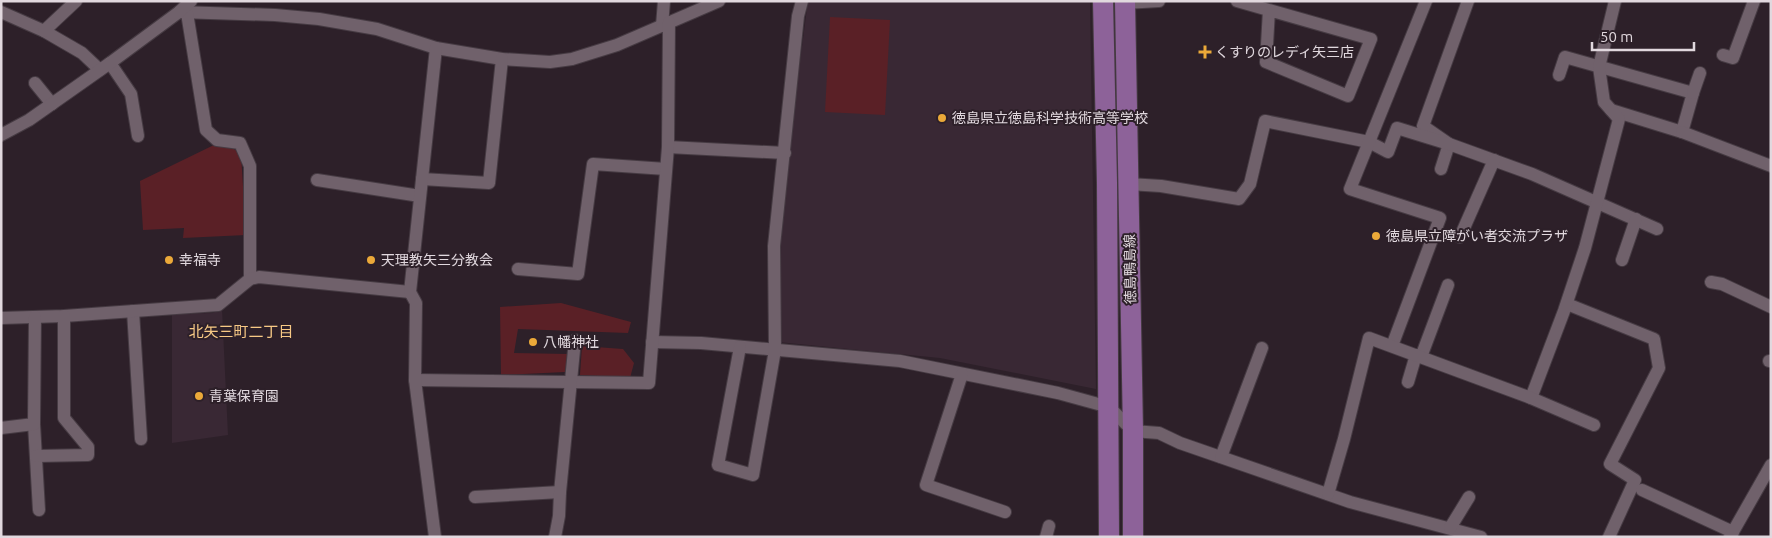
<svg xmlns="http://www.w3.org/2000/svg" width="1772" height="538" viewBox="0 0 1772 538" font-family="Ubuntu,'Noto Sans JP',sans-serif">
  <rect width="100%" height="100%" fill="#2d2029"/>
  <g fill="#392834">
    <polygon points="808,1 1090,1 1096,389 940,358 778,342 777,234"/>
    <polygon points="222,309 228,435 172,443 172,314 213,313"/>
  </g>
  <g fill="#5a2026">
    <polygon points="830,17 890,20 885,115 825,112"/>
    <polygon points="216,144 231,147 241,154 246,235 183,238 184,228 143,230 140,181"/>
    <polygon points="561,303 631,322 628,333 518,329 514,353 568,354 565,372 501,375 500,307"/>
    <polygon points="582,346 623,349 634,363 630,378 580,375"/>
  </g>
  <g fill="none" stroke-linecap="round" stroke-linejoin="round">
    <g stroke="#463b43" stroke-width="14">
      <g id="minor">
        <polyline points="1237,1 1371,39 1348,96 1266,62 1269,10"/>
        <polyline points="1125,3 1159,1"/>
        <polyline points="1,12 44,31 82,53 100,70"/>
        <polyline points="179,12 275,15 319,19 377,29 436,48 502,59 550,62 572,59 617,45 719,1"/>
        <polyline points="187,13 206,130 217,140 240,143 250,166 250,279"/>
        <polyline points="662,26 664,1"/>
        <polyline points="44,31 76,1"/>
        <polyline points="1723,55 1733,58 1754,1"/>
        <polyline points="110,63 131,94 138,136"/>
        <polyline points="1559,75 1565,57 1693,93 1682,132 1611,110"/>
        <polyline points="35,83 52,104"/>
        <polyline points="1693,93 1700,73"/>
        <polyline points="1682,132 1771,166"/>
        <polyline points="1,135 29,120 110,63 179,12 191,1"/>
        <polyline points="668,147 785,153"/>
        <polyline points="1441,169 1449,144 1423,126 1468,1"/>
        <polyline points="422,179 489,183 502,59"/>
        <polyline points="317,180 420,196"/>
        <polyline points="1129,184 1161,186 1239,199 1250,184 1265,121 1369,142 1388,152 1397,128 1449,144 1532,174 1657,229"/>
        <polyline points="1460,237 1494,160"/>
        <polyline points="1622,260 1636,219"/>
        <polyline points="518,269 578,274 593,164 666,169"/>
        <polyline points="1711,282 1722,284 1771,307"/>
        <polyline points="1567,304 1654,339 1659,368 1610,464 1635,480 1609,537"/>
        <polyline points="133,311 141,439"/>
        <polyline points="1,318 64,316 218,305 250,279 259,277 410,292"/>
        <polyline points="652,342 701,343 900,361 1058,393 1109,407 1133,431 1159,433 1180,443 1350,502 1481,537"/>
        <polyline points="1392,346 1440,218 1350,189 1426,1"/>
        <polyline points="740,347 718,465 753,475 775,350 774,246 798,16 802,1"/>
        <polyline points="1421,357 1448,285"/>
        <polyline points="1769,361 1771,361"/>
        <polyline points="962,374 926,485 1005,512"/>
        <polyline points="415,380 649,383 668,147 669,22"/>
        <polyline points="1408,382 1416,355"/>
        <polyline points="1531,398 1564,311 1585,248 1619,119 1604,102 1599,67 1615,1"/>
        <polyline points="34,424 39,510"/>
        <polyline points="1,428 34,424 35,317"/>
        <polyline points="36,456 88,455 88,447 64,418 64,316"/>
        <polyline points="1221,457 1262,348"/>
        <polyline points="1642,490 1733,532"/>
        <polyline points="1328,494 1344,439 1369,338 1531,398 1594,425"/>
        <polyline points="475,497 560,492"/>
        <polyline points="1450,528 1469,497"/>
        <polyline points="435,537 415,380 416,303 410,292 436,48"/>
        <polyline points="555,537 559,516 560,492 575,340"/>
        <polyline points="1046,537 1049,526"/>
        <polyline points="1730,537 1771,465"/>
      </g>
    </g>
    <g stroke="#463b43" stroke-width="22">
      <g id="primary">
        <polyline points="1103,1 1107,183 1109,537"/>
        <polyline points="1125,1 1133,431 1133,537"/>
      </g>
    </g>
    <use href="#minor" stroke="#70616b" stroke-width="12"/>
    <use href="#primary" stroke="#8d6299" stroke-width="20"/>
  </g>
  <g fill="#eba939" stroke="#2d2029" stroke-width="2">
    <path d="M1202.5 44.5h5v5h5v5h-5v5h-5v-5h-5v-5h5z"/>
    <circle cx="942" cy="118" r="5"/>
    <circle cx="1376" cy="236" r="5"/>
    <circle cx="169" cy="260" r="5"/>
    <circle cx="371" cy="260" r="5"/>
    <circle cx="533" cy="342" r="5"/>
    <circle cx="199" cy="396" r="5"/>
  </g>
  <g text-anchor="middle" stroke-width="4" stroke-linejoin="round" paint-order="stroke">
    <g font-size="14" fill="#e1d8de" stroke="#2d2029" text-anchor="start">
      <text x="1215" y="57">くすりのレディ矢三店</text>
      <text x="952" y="123">徳島県立徳島科学技術高等学校</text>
      <text x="1386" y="241">徳島県立障がい者交流プラザ</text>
      <text x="179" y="265">幸福寺</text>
      <text x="381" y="265">天理教矢三分教会</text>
      <text x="543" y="347">八幡神社</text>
      <text x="209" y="401">青葉保育園</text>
    </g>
    <g font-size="14" fill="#e1d8de" stroke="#2d2029">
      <text transform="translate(1130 269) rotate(-91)" y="5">徳島鴨島線</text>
    </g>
    <g font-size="15" fill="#f7c985" stroke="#2d2029">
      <text x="241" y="337">北矢三町二丁目</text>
    </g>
  </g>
  <rect width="1772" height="538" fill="none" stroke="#e1d8de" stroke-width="5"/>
  <path d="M1592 42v8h102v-8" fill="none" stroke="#e1d8de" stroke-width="2.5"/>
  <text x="1600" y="42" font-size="15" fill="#e1d8de" stroke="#2d2029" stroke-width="4" paint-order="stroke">50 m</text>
</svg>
